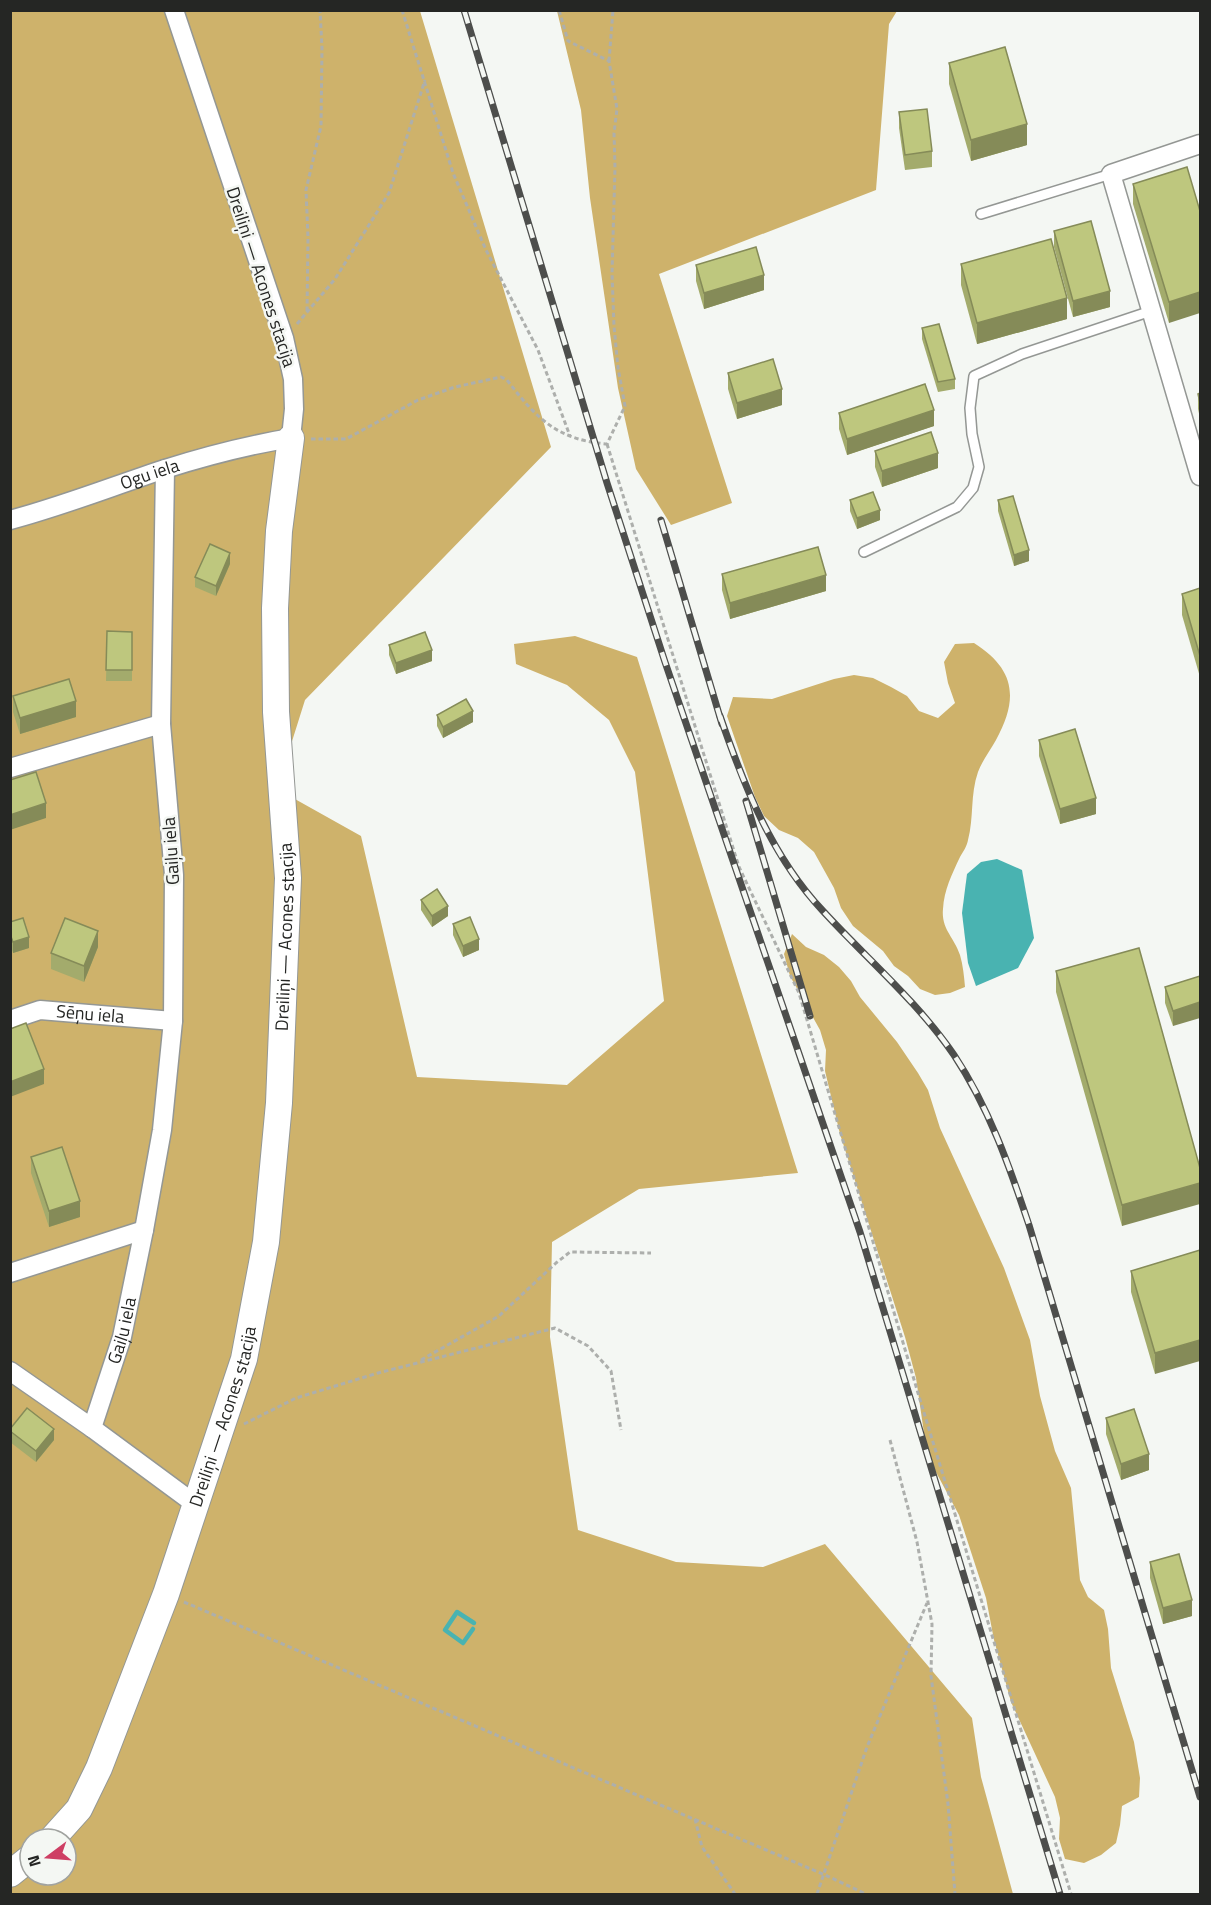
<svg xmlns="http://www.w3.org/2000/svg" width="1211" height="1905" viewBox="0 0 1211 1905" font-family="'Titillium Web',sans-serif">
  <rect width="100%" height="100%" fill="#f4f7f3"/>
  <g fill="#ceb26b" fill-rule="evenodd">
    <path d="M11,11H420L551,447L305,700L277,789L361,836L417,1077L567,1085L664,1001L635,772L609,720L567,685L516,664L514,644L575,636L637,657L798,1173L639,1189L552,1242L550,1337L578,1530L676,1562L763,1567L825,1544L972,1718L981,1777L1013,1894H11ZM30,1839H66V1875H30Z"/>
    <polygon points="557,11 897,11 889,24 876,190 659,274 732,503 671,525 636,469 618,388 590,198 581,110"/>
    <path d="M974,643C1015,669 1019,698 996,740C990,751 982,761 978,772C970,795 974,818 968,840C967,846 963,852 960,857C952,874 944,890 943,909C941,929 954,937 960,955C963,965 964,976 965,987L950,993L935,995L920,989L908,976L894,966L883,951L853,926L841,908L834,888L814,852L798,838L779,830L764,816L755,797L727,716L733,697L772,699L834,679L854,675L873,678L891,687L907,696L919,711L938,718L955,703L948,683L944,662L955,644Z"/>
    <polygon points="792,934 806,947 824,955 839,967 851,981 860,997 897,1042 918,1073 928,1090 940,1128 1004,1268 1030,1340 1040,1396 1055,1451 1071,1488 1080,1580 1088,1597 1104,1610 1108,1629 1111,1668 1134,1742 1140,1778 1139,1797 1122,1806 1120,1825 1116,1843 1101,1855 1084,1863 1065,1859 1059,1839 1060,1818 1055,1797 1011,1702 994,1640 986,1598 959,1515 930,1461 925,1440 916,1378 905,1337 840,1134 825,1071 826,1050 820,1030 790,976 784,954"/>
  </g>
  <polygon fill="#49b3b1" points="997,859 1022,870 1034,938 1018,968 976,986 968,963 962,913 967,874 981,862"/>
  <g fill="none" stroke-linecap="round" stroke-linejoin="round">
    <polyline stroke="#49b3b1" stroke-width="4.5" points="473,1629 463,1643 445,1630 457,1612 474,1623"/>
    <g stroke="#949794" stroke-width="12">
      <g id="lane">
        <polyline points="981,214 1111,174"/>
        <polyline points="864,552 957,507 973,488 979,467 972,434 970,408 974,376 1022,354 1151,311"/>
      </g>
    </g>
    <g stroke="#949794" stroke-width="21">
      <g id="street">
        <polyline points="1200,144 1111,174 1200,476"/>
        <path id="s1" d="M10,520C63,506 113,486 165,469C206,456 249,445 291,438L294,409L293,379L284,338L174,10"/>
        <polyline points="10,768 161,724"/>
        <path id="s2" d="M10,1020L40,1010L173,1021"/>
        <polyline points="10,1273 144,1230"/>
        <path id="s3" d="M10,1371L92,1428L122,1337L144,1230L162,1130L173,1021L174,875L161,724L165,469"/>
        <polyline points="92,1428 195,1504"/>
      </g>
    </g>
    <g stroke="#949794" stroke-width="28">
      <g id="secondary">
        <path id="s4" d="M52,1839L79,1809L99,1768L166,1594L244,1359L266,1242L279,1103L288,878L276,712L275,608L279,531L291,438"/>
        <polyline points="10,1874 30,1858"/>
      </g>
    </g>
    <g stroke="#adafac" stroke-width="3" stroke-dasharray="4.5 3" stroke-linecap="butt">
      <polyline points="402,10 453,173 486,250 538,350 570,436"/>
      <polyline points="609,61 613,10"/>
      <polyline points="307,311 308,238 306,190 321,126 322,48 320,10"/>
      <polyline points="297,324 335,279 389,193 425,80"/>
      <path d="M311,439H346L418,400L455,387L501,377L507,380C536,418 557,440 607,444L625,406L618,368L614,326L612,273L615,168L614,133L617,109L609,61L568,41L559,10"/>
      <polyline points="607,444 739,867 799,993 918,1393 1071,1894"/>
      <polyline points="421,1360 499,1316 556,1263 570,1252 651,1253"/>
      <polyline points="244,1424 296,1398 378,1373 555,1328 588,1346 611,1371 621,1430"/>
      <polyline points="890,1440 917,1542 932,1624 931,1676 948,1804 955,1894"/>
      <polyline points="184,1602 825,1875 866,1894"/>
      <polyline points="695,1819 702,1847 735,1894"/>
      <polyline points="817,1894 867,1747 927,1603"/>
    </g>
    <use href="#lane" stroke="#fff" stroke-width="9"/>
    <use href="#street" stroke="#fff" stroke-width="18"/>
    <use href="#secondary" stroke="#fff" stroke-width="26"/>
    <g stroke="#4d4e4c" stroke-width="7">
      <g id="rail">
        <polyline points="464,10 607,483 665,662 860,1232 1060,1894"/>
        <polyline points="661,520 722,724"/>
        <path d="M720,716C744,786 772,857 823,911C867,959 917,1001 954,1055C989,1108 1009,1165 1029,1225L1200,1797"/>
        <polyline points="746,801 810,1016"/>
      </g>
    </g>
    <use href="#rail" stroke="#f4f7f3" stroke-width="4.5" stroke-dasharray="14" stroke-linecap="butt"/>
  </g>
  <g fill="#a3ab6c">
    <polygon points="949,63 1027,145 971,161 949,84"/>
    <polygon points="899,112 932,151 932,167 905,170 899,128"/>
    <polygon points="1187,167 1169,323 1133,204 1133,184"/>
    <polygon points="1054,231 1110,307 1073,317 1054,247"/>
    <polygon points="961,264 1067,319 977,344 961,285"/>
    <polygon points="696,265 764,290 704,309 696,281"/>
    <polygon points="922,328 955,379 955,389 938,392 922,339"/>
    <polygon points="728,373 782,405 737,419 728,389"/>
    <polygon points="1200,393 1200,418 1198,409 1198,394"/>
    <polygon points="839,413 934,426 847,455 839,429"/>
    <polygon points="875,451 938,468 882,487 875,467"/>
    <polygon points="850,500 880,520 857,529 850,511"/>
    <polygon points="998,500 1029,561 1014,566 998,511"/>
    <polygon points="230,564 216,596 195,587 195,577"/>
    <polygon points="722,574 826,591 730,619 722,590"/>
    <polygon points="1200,588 1200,677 1182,615 1182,594"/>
    <polygon points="107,631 132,632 132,681 106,681"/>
    <polygon points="389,645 432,661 396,674 389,655"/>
    <polygon points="13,696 76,717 20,734 13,712"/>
    <polygon points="437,715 473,722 443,738 437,726"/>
    <polygon points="1039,740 1096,814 1060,824 1039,756"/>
    <polygon points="421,900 448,916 432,927 421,910"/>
    <polygon points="10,922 29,948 13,953 10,945"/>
    <polygon points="453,924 479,950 463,957 453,935"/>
    <polygon points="98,947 84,982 51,969 51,953"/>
    <polygon points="1056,971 1200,1168 1122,1226 1056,992"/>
    <polygon points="1200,976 1173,1026 1165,1003 1165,987"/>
    <polygon points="31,1157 80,1217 49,1227 31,1173"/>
    <polygon points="1200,1250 1155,1374 1131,1292 1131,1271"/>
    <polygon points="1106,1418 1149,1470 1121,1480 1106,1434"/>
    <polygon points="10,1429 54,1440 36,1462 10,1442"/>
    <polygon points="1150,1562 1192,1616 1163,1624 1150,1578"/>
  </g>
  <g fill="#858b58">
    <polygon points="1027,124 1027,145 971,161 971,140"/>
    <polygon points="764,275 764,290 704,309 704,293"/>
    <polygon points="1110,291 1110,307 1073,317 1073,301"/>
    <polygon points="1200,292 1200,313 1169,323 1169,302"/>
    <polygon points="1067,298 1067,319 977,344 977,323"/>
    <polygon points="782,389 782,405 737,419 737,403"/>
    <polygon points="934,410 934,426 847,455 847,439"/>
    <polygon points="938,453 938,468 882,487 882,471"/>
    <polygon points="880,510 880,520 857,529 857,518"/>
    <polygon points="1029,550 1029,561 1014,566 1014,555"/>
    <polygon points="230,553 230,564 216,596 216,586"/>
    <polygon points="826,575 826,591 730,619 730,603"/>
    <polygon points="432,650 432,661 396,674 396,663"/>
    <polygon points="76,701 76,717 20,734 20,718"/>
    <polygon points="473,711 473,722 443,738 443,727"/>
    <polygon points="1096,798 1096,814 1060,824 1060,809"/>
    <polygon points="46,803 46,818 10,830 10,815"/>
    <polygon points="448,906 448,916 432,927 432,916"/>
    <polygon points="98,931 98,947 84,982 84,966"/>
    <polygon points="29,937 29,948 13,953 13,942"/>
    <polygon points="479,939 479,950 463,957 463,946"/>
    <polygon points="1200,1002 1200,1018 1173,1026 1173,1011"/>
    <polygon points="44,1069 44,1084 10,1097 10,1082"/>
    <polygon points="1200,1183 1200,1204 1122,1226 1122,1205"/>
    <polygon points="80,1201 80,1217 49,1227 49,1211"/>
    <polygon points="1200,1340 1200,1361 1155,1374 1155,1353"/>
    <polygon points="54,1429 54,1440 36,1462 36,1451"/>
    <polygon points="1149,1454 1149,1470 1121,1480 1121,1464"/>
    <polygon points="1192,1600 1192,1616 1163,1624 1163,1608"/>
  </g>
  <g fill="#bec77e" stroke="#858b58" stroke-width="1.5">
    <polygon points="1005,47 1027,124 971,140 949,63"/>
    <polygon points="927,109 932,151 905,155 899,112"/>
    <polygon points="1187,167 1200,211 1200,292 1169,302 1133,184"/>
    <polygon points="1091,221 1110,291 1073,301 1054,231"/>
    <polygon points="1051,239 1067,298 977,323 961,264"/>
    <polygon points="756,247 764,275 704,293 696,265"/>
    <polygon points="939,324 955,379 938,382 922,328"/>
    <polygon points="773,359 782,389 737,403 728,373"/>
    <polygon points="925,384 934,410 847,439 839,413"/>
    <polygon points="1200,393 1200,403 1198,394"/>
    <polygon points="931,432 938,453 882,471 875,451"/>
    <polygon points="873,492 880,510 857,518 850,500"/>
    <polygon points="1013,496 1029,550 1014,555 998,500"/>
    <polygon points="210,544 230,553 216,586 195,577"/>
    <polygon points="818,547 826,575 730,603 722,574"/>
    <polygon points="1200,588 1200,656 1182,594"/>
    <polygon points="107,631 132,632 132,670 106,670"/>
    <polygon points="425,632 432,650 396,663 389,645"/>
    <polygon points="69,679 76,701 20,718 13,696"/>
    <polygon points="466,699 473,711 443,727 437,715"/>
    <polygon points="1075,729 1096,798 1060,809 1039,740"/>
    <polygon points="36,772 46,803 10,815 10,780"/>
    <polygon points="437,889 448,906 432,916 421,900"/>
    <polygon points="470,917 479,939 463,946 453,924"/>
    <polygon points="23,918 29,937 13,942 10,934 10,922"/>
    <polygon points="65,918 98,931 84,966 51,953"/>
    <polygon points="1139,948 1200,1168 1200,1183 1122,1205 1056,971"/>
    <polygon points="1200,976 1200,1002 1173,1011 1165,987"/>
    <polygon points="26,1023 44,1069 10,1082 10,1029"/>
    <polygon points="62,1147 80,1201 49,1211 31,1157"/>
    <polygon points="1200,1250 1200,1340 1155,1353 1131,1271"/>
    <polygon points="27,1408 54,1429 36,1451 10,1431 10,1429"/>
    <polygon points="1134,1409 1149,1454 1121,1464 1106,1418"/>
    <polygon points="1179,1554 1192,1600 1163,1608 1150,1562"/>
  </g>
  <g text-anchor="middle" stroke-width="5" stroke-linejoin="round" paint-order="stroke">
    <g font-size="18" fill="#252624" stroke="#f4f7f3">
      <text transform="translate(261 277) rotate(72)" y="6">Dreiliņi — Acones stacija</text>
      <text dy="6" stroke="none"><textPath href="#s1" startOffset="147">Ogu iela</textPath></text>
      <text transform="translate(171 851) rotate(-94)" y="6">Gaiļu iela</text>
      <text dy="6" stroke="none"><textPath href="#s4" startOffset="945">Dreiliņi — Acones stacija</textPath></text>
      <text dy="6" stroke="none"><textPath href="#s2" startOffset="82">Sēņu iela</textPath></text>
      <text dy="6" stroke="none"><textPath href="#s3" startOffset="202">Gaiļu iela</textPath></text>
      <text dy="6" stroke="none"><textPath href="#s4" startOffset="459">Dreiliņi — Acones stacija</textPath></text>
    </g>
  </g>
  <rect width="1211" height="1905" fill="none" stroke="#252624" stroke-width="24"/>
  <g transform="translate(48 1857) rotate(254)"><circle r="28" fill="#f4f7f3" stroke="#a1a3a0" stroke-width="1.5"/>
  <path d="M0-4.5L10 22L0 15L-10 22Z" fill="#ce3f64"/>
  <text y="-9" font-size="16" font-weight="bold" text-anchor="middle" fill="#252624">N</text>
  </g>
</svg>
